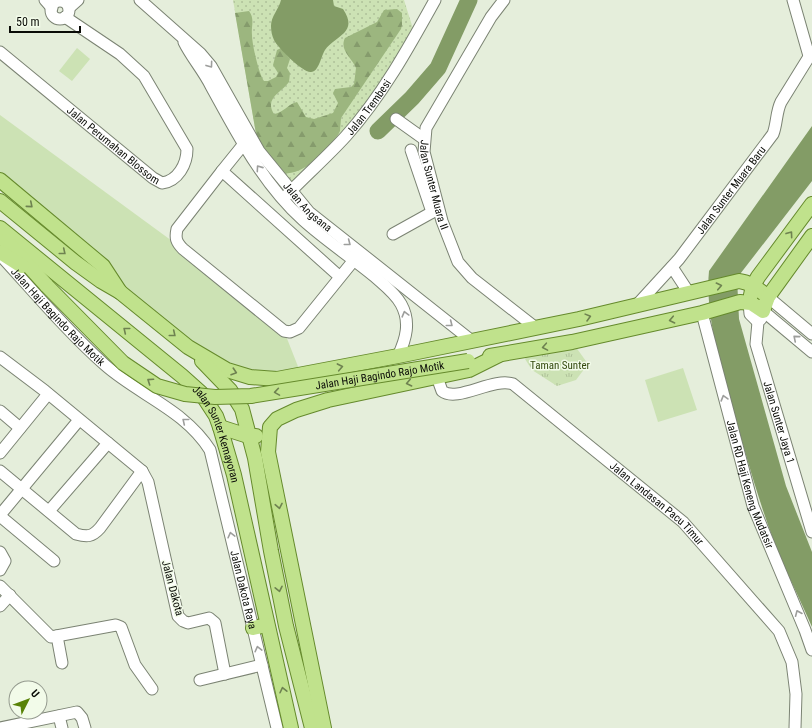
<svg xmlns="http://www.w3.org/2000/svg" width="812" height="728" viewBox="0 0 812 728" font-family="'Roboto Condensed',sans-serif">
  <defs>
    <pattern id="grass-dots" width="8" height="8" patternUnits="userSpaceOnUse"><rect width="8" height="8" fill="#cce2b4"/><path d="M2 2h.1M6 6h.1" fill="none" stroke="#aec199" stroke-width="1.8" stroke-linecap="round"/></pattern>
    <pattern id="forest-firs" width="22" height="20" patternUnits="userSpaceOnUse"><rect width="22" height="20" fill="#9cb67f"/><path d="M5 1l3.5 6h-7zM16 11l3.5 6h-7z" fill="#859b6c"/></pattern>
    <pattern id="park-tufts" width="24" height="20" patternUnits="userSpaceOnUse"><rect width="24" height="20" fill="#cce2b4"/><path d="M3 7l-1-3M5 7V3M7 7l1-3M15 17l-1-3M17 17v-4M19 17l1-3" fill="none" stroke="#aec199"/></pattern>
  </defs>
  <rect width="100%" height="100%" fill="#e5eedb"/>
  <polygon fill="url(#grass-dots)" points="233,0 404,0 415,35 372,102 290,191 259,151"/>
  <path fill="url(#forest-firs)" d="M397,9L402,13V25L401,29L341,118L340,131L338,135C322,154 308,173 282,174L259,151L235,13L249,11C255,19 251,26 252,35C252,44 259,75 264,81H268L276,77L278,73L273,65L277,50L281,48L290,59L287,68L290,73L289,82C281,93 264,98 274,114C283,113 288,104 297,102L306,117L314,119L333,113L338,103L333,93L335,89L351,87L354,84L356,68C352,58 339,50 345,38L377,22L384,10Z"/>
  <polygon fill="url(#park-tufts)" points="573,343 588,364 576,380 557,386 532,370 525,359 531,351"/>
  <g fill="#cce2b4">
    <polygon points="77,48 90,59 72,81 59,71"/>
    <polygon points="0,115 183,249 284,331 301,374 250,377 188,347 0,181"/>
    <polygon points="683,368 697,410 658,422 645,380"/>
  </g>
  <g fill="#839c66">
    <path d="M281,0H333L334,6L343,9C359,33 336,35 325,50C321,56 319,72 311,72C303,73 278,48 274,40C272,36 271,31 271,26C271,16 279,9 281,0Z"/>
    <path d="M812,126V181L737,278L739,319L786,486L812,552V627C800,599 786,572 775,544C757,497 744,448 730,399C719,362 705,310 709,271Z"/>
  </g>
  <g fill="none" stroke-linecap="round" stroke-linejoin="round">
    <polyline stroke="#839c66" stroke-width="17" points="378,131 412,98 438,68 469,0"/>
    <g stroke="#7b8373" stroke-width="13">
      <g id="minor">
        <polyline points="45,0 52,8"/>
        <path id="s1" d="M140,0L200,53L211,66L259,151L309,212L472,341"/>
        <path id="s2" d="M504,0L491,17L426,128L424,152L442,221L458,262L472,278L536,328"/>
        <polyline points="793,0 809,56"/>
        <circle cx="60" cy="10" r="9"/>
        <polyline points="69,8 78,0"/>
        <path d="M184,42C192,58 203,70 211,86C237,133 262,183 303,220C325,240 351,257 374,276C384,285 395,293 401,304C411,322 406,339 398,356"/>
        <path id="s3" d="M0,52L153,178L162,183C178,181 187,164 187,149L144,76L120,54L65,17"/>
        <polyline points="396,119 424,139"/>
        <polyline points="411,150 432,212"/>
        <polyline points="222,171 243,145"/>
        <path id="s4" d="M285,197C305,176 327,157 346,136C382,96 409,47 435,0"/>
        <polyline points="393,234 438,209"/>
        <path id="s5" d="M2,257C35,293 68,332 105,365C139,395 185,410 210,450L277,728"/>
        <polyline points="672,267 689,293"/>
        <path d="M340,277L222,171L177,229C175,238 176,242 183,249L284,331L290,332L299,328L354,260"/>
        <polyline points="768,297 812,334"/>
        <polyline points="749,303 750,314 758,322"/>
        <path id="s6" d="M636,306L679,259L773,134C777,124 776,112 781,102L812,52"/>
        <path id="s7" d="M702,313L753,506L805,630L812,650"/>
        <path id="s8" d="M812,352L763,311L761,319L758,322L756,344L812,532"/>
        <polyline points="0,357 45,391 142,471 148,482 178,616 183,621 188,623 209,618 215,623 225,674"/>
        <path id="s9" d="M437,377L442,391C457,403 493,377 513,384L683,522L779,631L792,662L796,694L795,728"/>
        <polyline points="0,411 20,428"/>
        <polyline points="0,453 48,394"/>
        <path d="M0,471L76,534C87,537 92,537 100,528L142,471"/>
        <polyline points="49,511 108,443"/>
        <polyline points="0,515 79,420"/>
        <polyline points="0,516 54,561"/>
        <polyline points="0,552 5,561 0,570"/>
        <polyline points="0,586 51,637 116,625 121,627 135,665 152,689"/>
        <polyline points="0,606 10,595"/>
        <polyline points="57,636 62,663"/>
        <polyline points="200,680 262,665"/>
        <polyline points="59,716 62,728"/>
        <polyline points="0,728 77,712 82,718 85,728"/>
      </g>
    </g>
    <g stroke="#658a2c" stroke-width="16">
      <g id="major">
        <polyline points="0,180 103,266 120,292"/>
        <path d="M0,201L76,263L101,281L120,292L188,347L227,370L250,377L277,379L398,356L579,319L739,281C750,282 759,290 768,297"/>
        <path id="s10" d="M0,228L182,376L201,393L216,416L220,427L234,475L291,728"/>
        <polyline points="6,241 47,286"/>
        <polyline points="0,252 22,266"/>
        <polyline points="751,295 753,286 758,277 812,204"/>
        <polyline points="490,356 572,342 702,313 740,302 751,303 763,311 768,297 812,236"/>
        <polyline points="202,361 230,390 242,409 255,458 271,551 286,626 312,728"/>
        <polyline points="220,427 248,436 256,436"/>
        <polyline points="253,628 267,625"/>
        <polyline points="324,728 268,452 270,427 277,419 296,410 328,400 469,370 499,355"/>
      </g>
    </g>
    <use href="#minor" stroke="#fff" stroke-width="11"/>
    <use href="#major" stroke="#c0e28c" stroke-width="14"/>
    <g stroke="#658a2c" stroke-width="16" stroke-linecap="butt">
      <g id="major-bridge">
        <path id="s11" d="M47,286L123,363L157,386L185,394L215,397L251,396L468,361"/>
      </g>
    </g>
    <use href="#major-bridge" stroke="#c0e28c" stroke-width="14"/>
  </g>
  <defs><path id="oneway-chevron" d="M-2-3.5L2.5 0L-2 3.5" fill="none" stroke-width="1.6" stroke-linecap="round" stroke-linejoin="round"/></defs>
  <g stroke="#9d9e9c">
    <use href="#oneway-chevron" transform="translate(210 65) rotate(54)"/>
    <use href="#oneway-chevron" transform="translate(259 168) rotate(-125)"/>
    <use href="#oneway-chevron" transform="translate(348 243) rotate(38)"/>
    <use href="#oneway-chevron" transform="translate(405 314) rotate(-105)"/>
    <use href="#oneway-chevron" transform="translate(450 324) rotate(38)"/>
    <use href="#oneway-chevron" transform="translate(796 338) rotate(-140)"/>
    <use href="#oneway-chevron" transform="translate(724 398) rotate(-106)"/>
    <use href="#oneway-chevron" transform="translate(185 421) rotate(-141)"/>
    <use href="#oneway-chevron" transform="translate(231 535) rotate(-104)"/>
    <use href="#oneway-chevron" transform="translate(798 613) rotate(-113)"/>
    <use href="#oneway-chevron" transform="translate(258 649) rotate(-104)"/>
  </g>
  <g stroke="#6e8250">
    <use href="#oneway-chevron" transform="translate(30 205) rotate(40)"/>
    <use href="#oneway-chevron" transform="translate(790 234) rotate(-54)"/>
    <use href="#oneway-chevron" transform="translate(63 252) rotate(39)"/>
    <use href="#oneway-chevron" transform="translate(719 286) rotate(-12)"/>
    <use href="#oneway-chevron" transform="translate(588 317) rotate(-15)"/>
    <use href="#oneway-chevron" transform="translate(672 320) rotate(168)"/>
    <use href="#oneway-chevron" transform="translate(126 330) rotate(-141)"/>
    <use href="#oneway-chevron" transform="translate(173 334) rotate(39)"/>
    <use href="#oneway-chevron" transform="translate(545 347) rotate(170)"/>
    <use href="#oneway-chevron" transform="translate(340 367) rotate(-11)"/>
    <use href="#oneway-chevron" transform="translate(234 372) rotate(18)"/>
    <use href="#oneway-chevron" transform="translate(150 381) rotate(-146)"/>
    <use href="#oneway-chevron" transform="translate(409 383) rotate(168)"/>
    <use href="#oneway-chevron" transform="translate(277 392) rotate(171)"/>
    <use href="#oneway-chevron" transform="translate(279 506) rotate(79)"/>
    <use href="#oneway-chevron" transform="translate(279 589) rotate(78)"/>
    <use href="#oneway-chevron" transform="translate(283 690) rotate(-103)"/>
  </g>
  <g text-anchor="middle" stroke-width="3" stroke-linejoin="round" paint-order="stroke">
    <g font-size="11" fill="#0a0c07" stroke="#f2fbe9">
      <text dy="4" stroke="none"><textPath href="#s4" startOffset="123">Jalan Trembesi</textPath></text>
      <text dy="4" stroke="none"><textPath href="#s3" startOffset="147">Jalan Perumahan Blossom</textPath></text>
      <text dy="4" stroke="none"><textPath href="#s2" startOffset="208">Jalan Sunter Muara II</textPath></text>
      <text dy="4" stroke="none"><textPath href="#s6" startOffset="150">Jalan Sunter Muara Baru</textPath></text>
      <text dy="4" stroke="none"><textPath href="#s1" startOffset="269">Jalan Angsana</textPath></text>
      <text dy="4" stroke="none"><textPath href="#s5" startOffset="82">Jalan Haji Bagindo Rajo Motik</textPath></text>
      <text dy="4" stroke="none"><textPath href="#s11" startOffset="375">Jalan Haji Bagindo Rajo Motik</textPath></text>
      <text dy="4" stroke="none"><textPath href="#s8" startOffset="180">Jalan Sunter Jaya 1</textPath></text>
      <text dy="4" stroke="none"><textPath href="#s10" startOffset="304">Jalan Sunter Kemayoran</textPath></text>
      <text dy="4" stroke="none"><textPath href="#s7" startOffset="178">Jalan RD Haji Keneng Mudatsir</textPath></text>
      <text dy="4" stroke="none"><textPath href="#s9" startOffset="275">Jalan Landasan Pacu Timur</textPath></text>
      <text transform="translate(173 588) rotate(75)" y="4">Jalan Dakota</text>
      <text dy="4" stroke="none"><textPath href="#s5" startOffset="429">Jalan Dakota Raya</textPath></text>
    </g>
    <g font-size="11" fill="#32490d" stroke="#f2fbe9">
      <text x="560" y="369">Taman Sunter</text>
    </g>
  </g>
  <g transform="translate(28 700) rotate(48)"><circle r="19" fill="#f2fbe9" stroke="#959b8f"/>
  <path d="M0-3L7 15L0 10L-7 15Z" fill="#588206"/>
  <text y="-6" font-size="11" font-weight="bold" text-anchor="middle" fill="#0a0c07">U</text>
  </g>
  <path d="M10 26v6h70v-6" fill="none" stroke="#0a0c07" stroke-width="2"/>
  <text x="16" y="26" font-size="12" fill="#0a0c07" stroke="#f2fbe9" stroke-width="3" paint-order="stroke">50 m</text>
</svg>
